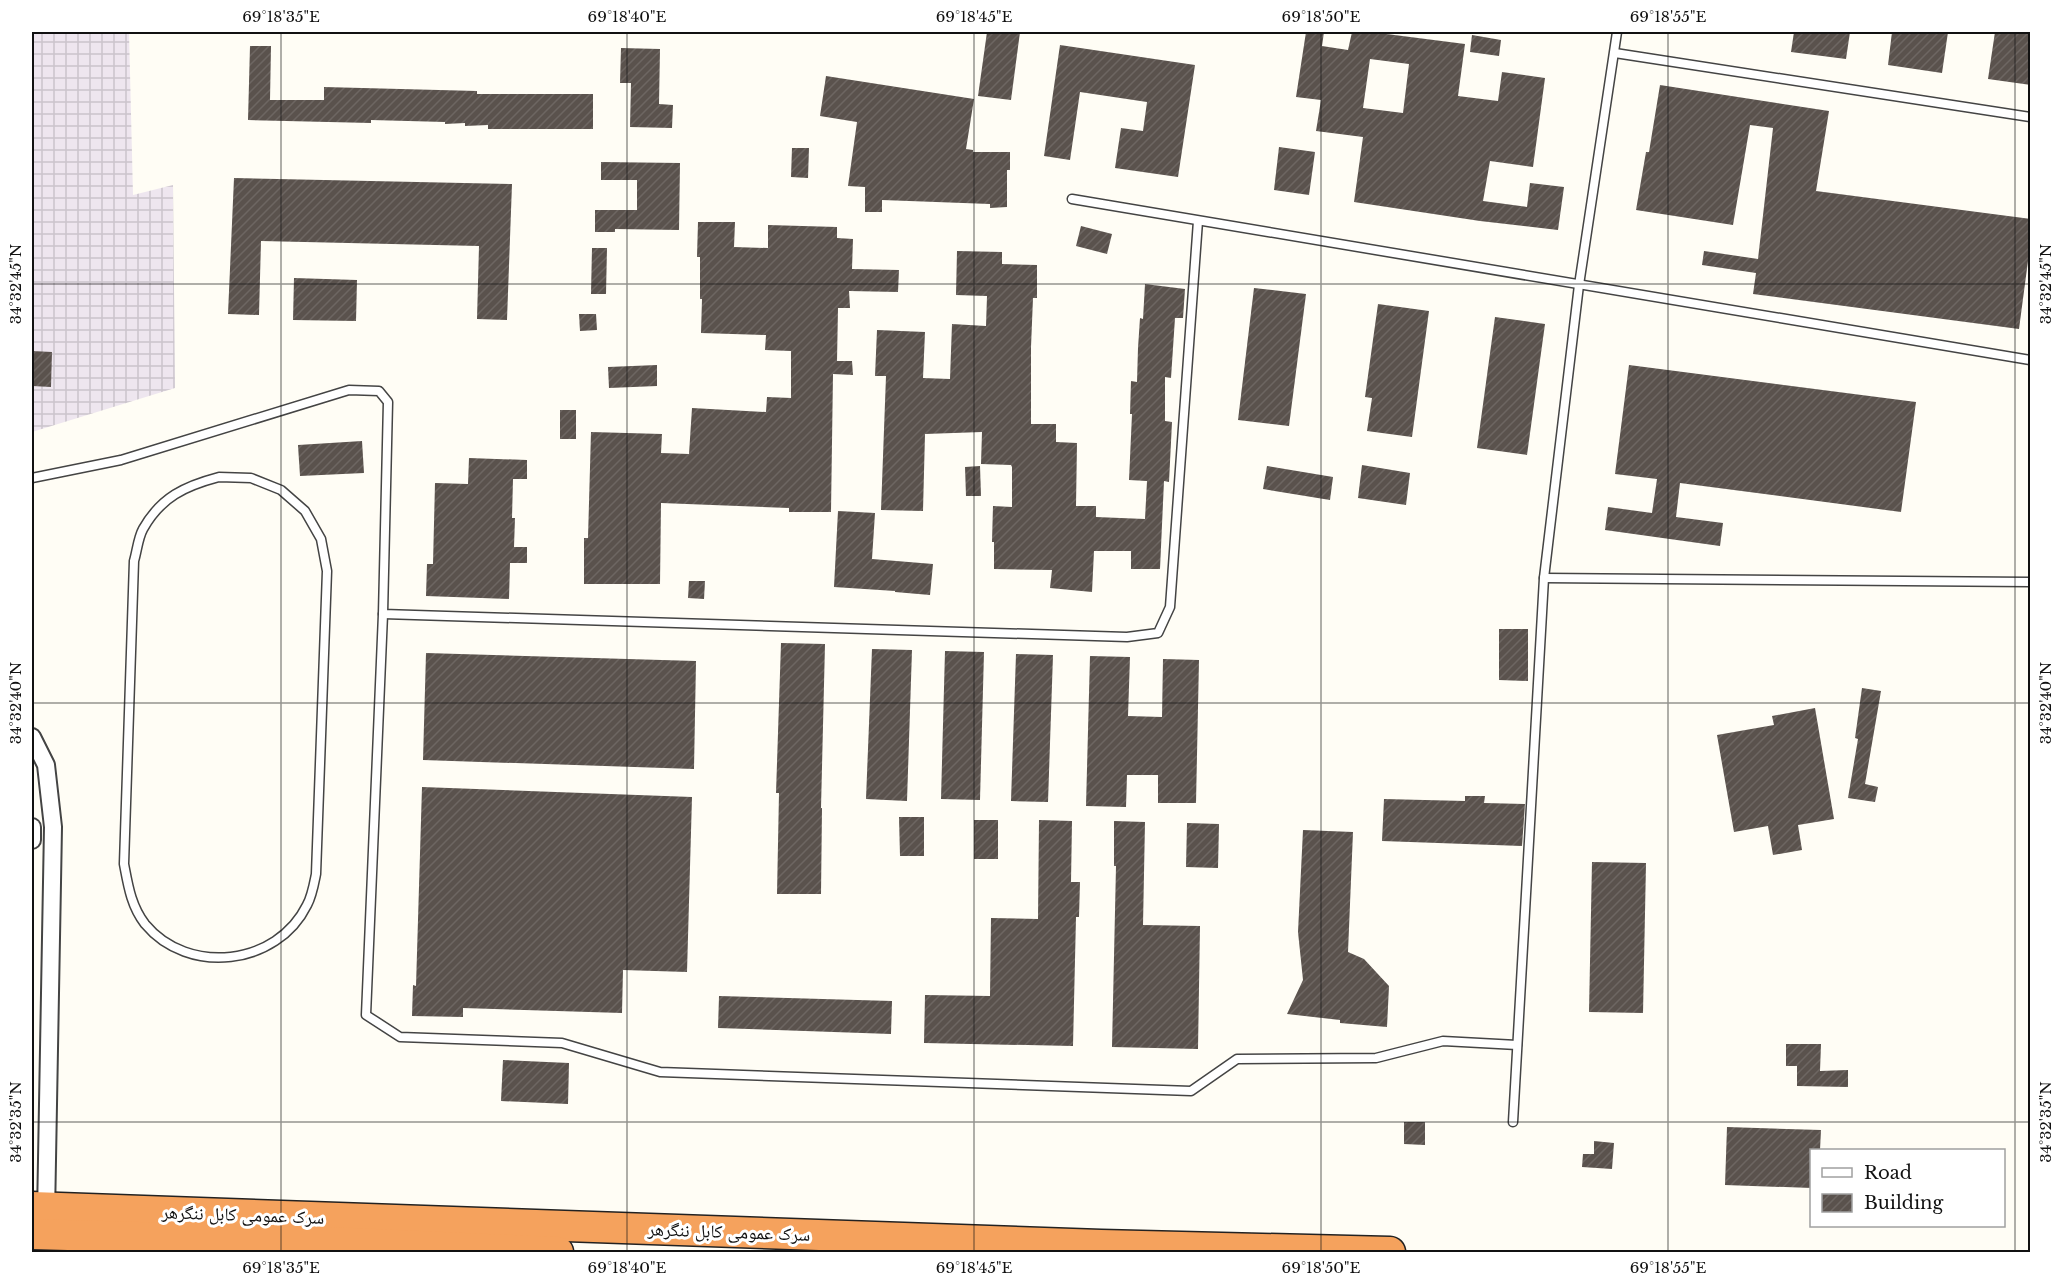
<svg xmlns="http://www.w3.org/2000/svg" width="2062" height="1284" viewBox="0 0 2062 1284" font-family="'Libre Baskerville','Noto Naskh Arabic',serif">
  <defs>
    <pattern id="industrial-grid" width="8" height="8" patternUnits="userSpaceOnUse" patternTransform="scale(1.5)"><rect width="8" height="8" fill="#eee6ef"/><path d="M0 4h8M4 0v8" fill="none" stroke="#cbc4cc"/></pattern>
    <pattern id="building-hatch" width="6" height="6" patternUnits="userSpaceOnUse" patternTransform="scale(1.5)"><rect width="6" height="6" fill="#5a524d"/><path d="M-1 1l2-2M0 6l6-6M5 7l2-2" fill="none" stroke="#6d6662"/></pattern>
  </defs>
  <rect width="100%" height="100%" fill="#fffdf5"/>
  <polygon fill="url(#industrial-grid)" points="32,32 129,32 133,195 173,185 175,388 32,432"/>
  <g fill="url(#building-hatch)" fill-rule="evenodd">
    <polygon points="987,32 1020,32 1011,100 978,96"/>
    <path d="M1306,32H1324L1322,46L1348,50L1352,32H1371L1465,44L1458,96L1498,101L1502,72L1545,78L1533,167L1490,161L1483,201L1527,207L1530,183L1564,187L1558,230L1480,221L1354,202L1363,137L1316,131L1321,100L1296,97ZM1370,59L1409,64L1403,113L1363,108Z"/>
    <polygon points="1794,32 1850,32 1846,59 1791,52"/>
    <polygon points="1892,32 1948,32 1942,73 1888,65"/>
    <polygon points="1995,32 2031,32 2031,85 1988,79"/>
    <polygon points="1472,35 1501,40 1499,56 1470,52"/>
    <polygon points="1060,45 1195,65 1178,177 1115,168 1121,128 1143,131 1147,102 1080,92 1070,160 1044,156"/>
    <polygon points="250,46 271,46 270,100 324,100 324,87 477,91 477,94 593,94 593,129 488,129 488,125 465,126 465,123 445,124 445,122 371,120 371,123 248,120"/>
    <polygon points="621,48 660,49 659,104 673,105 672,128 630,127 631,83 620,83"/>
    <polygon points="826,76 974,99 966,149 973,150 973,152 1010,152 1010,170 1007,170 1007,207 990,208 990,204 882,200 882,212 865,212 865,187 848,186 857,122 820,116"/>
    <polygon points="1660,85 1829,111 1816,191 2031,219 2031,261 2028,261 2019,329 1753,294 1756,273 1702,265 1704,251 1758,259 1773,128 1750,125 1733,225 1636,210 1646,152 1649,152"/>
    <polygon points="1279,147 1315,152 1309,195 1274,190"/>
    <polygon points="792,148 809,148 808,178 791,177"/>
    <polygon points="601,162 680,163 679,230 615,229 615,232 595,232 595,210 637,210 637,180 601,180"/>
    <polygon points="234,178 512,184 507,320 477,319 479,246 261,241 259,315 228,314"/>
    <polygon points="698,222 735,222 734,247 768,248 768,225 837,227 837,238 853,239 852,269 899,270 898,292 849,291 850,308 838,308 837,361 852,361 853,375 833,374 831,512 789,512 789,508 661,503 660,584 584,584 584,538 588,538 591,432 662,434 661,453 689,454 692,408 766,412 767,397 791,398 791,351 765,350 766,335 701,333 702,299 700,299 700,257 697,257"/>
    <polygon points="1081,226 1112,234 1107,254 1076,246"/>
    <polygon points="592,248 607,248 606,294 591,294"/>
    <polygon points="957,251 1002,252 1002,264 1037,265 1037,298 1033,298 1031,347 1031,424 1056,424 1056,442 1077,443 1076,506 1096,506 1096,517 1145,519 1147,481 1129,480 1132,414 1130,414 1131,381 1137,382 1138,348 1140,318 1143,319 1145,284 1185,289 1183,318 1175,318 1171,378 1165,377 1165,421 1172,422 1169,482 1164,481 1160,569 1131,569 1131,551 1094,551 1092,592 1050,588 1052,570 994,569 994,542 992,542 993,506 1012,507 1012,467 1011,465 981,464 982,432 925,434 923,511 881,510 886,376 875,376 877,330 925,332 923,378 950,379 952,324 986,326 987,296 956,295"/>
    <polygon points="294,278 357,280 356,321 293,320"/>
    <polygon points="1254,288 1306,294 1289,426 1238,420"/>
    <polygon points="1378,304 1429,311 1412,437 1367,431 1372,398 1365,397"/>
    <polygon points="579,314 596,314 597,330 580,331"/>
    <polygon points="1495,317 1545,324 1527,455 1477,448"/>
    <polygon points="32,351 52,352 51,387 32,386"/>
    <polygon points="657,365 657,386 609,388 608,367"/>
    <polygon points="1629,365 1916,402 1901,512 1680,483 1676,517 1723,523 1720,546 1605,530 1608,507 1652,513 1657,479 1615,474"/>
    <rect x="560" y="410" width="16" height="29"/>
    <polygon points="362,441 364,473 300,476 298,445"/>
    <polygon points="469,458 527,460 527,479 513,479 512,518 515,518 514,547 527,547 527,563 510,563 509,599 426,596 427,564 433,564 435,483 468,484"/>
    <polygon points="1362,465 1410,473 1406,505 1358,498"/>
    <polygon points="980,466 981,496 966,496 965,467"/>
    <polygon points="1267,466 1333,477 1330,500 1263,489"/>
    <polygon points="838,511 875,513 872,559 933,564 930,595 895,592 895,591 834,587"/>
    <polygon points="689,581 705,581 704,599 688,598"/>
    <polygon points="1499,629 1528,629 1528,681 1499,680"/>
    <polygon points="781,643 825,644 821,808 822,808 821,894 777,894 779,793 776,793"/>
    <polygon points="872,649 912,650 907,801 866,799"/>
    <polygon points="945,651 984,652 980,800 941,799"/>
    <polygon points="426,653 696,661 694,769 423,760"/>
    <polygon points="1016,654 1053,655 1048,802 1011,801"/>
    <polygon points="1090,656 1130,657 1128,716 1162,717 1163,659 1199,660 1196,803 1158,803 1158,775 1127,775 1126,807 1086,806"/>
    <polygon points="1862,688 1881,691 1865,784 1878,787 1875,802 1848,798 1858,739 1855,738"/>
    <polygon points="1815,708 1834,819 1798,825 1802,850 1773,855 1768,826 1734,832 1717,735 1774,725 1772,716"/>
    <polygon points="422,787 692,797 687,972 623,970 622,1013 463,1008 463,1017 412,1016 413,985 416,986"/>
    <polygon points="1465,796 1485,796 1484,803 1525,804 1522,846 1382,841 1384,799 1465,801"/>
    <polygon points="899,817 924,817 924,856 900,856"/>
    <rect x="974" y="820" width="24" height="39"/>
    <polygon points="1039,820 1072,821 1071,882 1080,882 1079,917 1076,917 1073,1046 924,1043 925,995 990,996 991,918 1038,919"/>
    <polygon points="1114,821 1145,822 1143,925 1200,926 1198,1049 1112,1047 1116,866 1114,866"/>
    <polygon points="1187,823 1219,824 1218,868 1186,867"/>
    <polygon points="1303,830 1353,832 1348,952 1364,959 1389,986 1387,1027 1340,1023 1340,1020 1287,1014 1303,980 1298,932"/>
    <polygon points="1592,862 1646,863 1643,1013 1589,1012"/>
    <polygon points="719,996 892,1001 891,1034 718,1028"/>
    <polygon points="1786,1044 1821,1044 1820,1071 1848,1070 1848,1087 1797,1086 1797,1066 1786,1066"/>
    <polygon points="503,1060 569,1063 568,1104 501,1101"/>
    <polygon points="1404,1122 1425,1122 1425,1145 1404,1144"/>
    <polygon points="1727,1127 1821,1130 1820,1150 1812,1150 1812,1188 1725,1185"/>
    <polygon points="1594,1141 1614,1143 1612,1169 1582,1167 1583,1154 1594,1154"/>
  </g>
  <g fill="none" stroke-linecap="round" stroke-linejoin="round">
    <g stroke="#444" stroke-width="11">
      <g id="lane">
        <polyline points="1615,53 2030,117"/>
        <polyline points="1072,199 2030,360"/>
        <path d="M219,477L251,478L281,490L305,511L321,539L327,571L316,874C314,884 312,896 307,905C277,966 188,976 145,924C131,906 128,885 124,864L134,561C137,551 138,538 143,529C161,497 185,486 219,477Z"/>
        <polyline points="32,478 121,460 349,390 379,391 388,402 383,614 1127,637 1158,633 1170,607 1198,221"/>
        <polyline points="1544,578 2030,582"/>
        <polyline points="383,614 366,1015 400,1037 562,1043 660,1072 1191,1091 1237,1059 1376,1058 1443,1041 1517,1045"/>
        <polyline points="1513,1122 1544,578 1579,285 1617,32"/>
      </g>
    </g>
    <g stroke="#444" stroke-width="20">
      <g id="street">
        <polyline points="32,737 46,765 53,827 46,1215"/>
        <polyline points="32,827 32,840"/>
      </g>
    </g>
    <g stroke="#222" stroke-width="33">
      <g id="highway">
        <polyline points="32,1207 1101,1245 1390,1252"/>
        <polyline points="32,1234 353,1243 558,1252"/>
      </g>
    </g>
    <use href="#lane" stroke="#fff" stroke-width="8"/>
    <use href="#street" stroke="#fff" stroke-width="16"/>
    <use href="#highway" stroke="#f5a25d" stroke-width="30"/>
  </g>
  <path fill="none" stroke="#111" stroke-width="1.5" stroke-opacity="0.45" d="M281,32V1252M627,32V1252M974,32V1252M1321,32V1252M1668,32V1252M2015,32V1252M32,284H2030M32,703H2030M32,1122H2030"/>
  <g text-anchor="middle" stroke-width="6" stroke-linejoin="round" paint-order="stroke">
    <g font-size="18" fill="#111" stroke="#fff">
      <text transform="translate(243 1215) rotate(2)" y="6">سرک عمومی کابل ننگرهر</text>
      <text transform="translate(729 1232) rotate(2)" y="6">سرک عمومی کابل ننگرهر</text>
    </g>
  </g>
  <rect width="2062" height="1284" fill="none" stroke="#ffffff" stroke-width="66"/>
  <rect x="1810" y="1149" width="195" height="78" fill="#ffffff" stroke="#a0a0a0" stroke-width="1.5"/>
  <rect x="1822" y="1168" width="30" height="9" fill="#ffffff" stroke="#a0a0a0" stroke-width="1.5"/>
  <text x="1864" y="1179" font-size="18" fill="#111111">Road</text>
  <rect x="1822" y="1194" width="30" height="18" fill="url(#building-hatch)" stroke="#a0a0a0" stroke-width="1.5"/>
  <text x="1864" y="1209" font-size="18" fill="#111111">Building</text>
  <rect x="33" y="33" width="1996" height="1218" fill="none" stroke="#111" stroke-width="2"/>
  <g font-size="15" text-anchor="middle" fill="#111">
    <text x="281" y="22">69°18'35"E</text>
    <text x="627" y="22">69°18'40"E</text>
    <text x="974" y="22">69°18'45"E</text>
    <text x="1321" y="22">69°18'50"E</text>
    <text x="1668" y="22">69°18'55"E</text>
    <text transform="translate(16 284) rotate(-90)" y="5">34°32'45"N</text>
    <text transform="translate(2046 284) rotate(-90)" y="5">34°32'45"N</text>
    <text transform="translate(16 703) rotate(-90)" y="5">34°32'40"N</text>
    <text transform="translate(2046 703) rotate(-90)" y="5">34°32'40"N</text>
    <text transform="translate(16 1122) rotate(-90)" y="5">34°32'35"N</text>
    <text transform="translate(2046 1122) rotate(-90)" y="5">34°32'35"N</text>
    <text x="281" y="1273">69°18'35"E</text>
    <text x="627" y="1273">69°18'40"E</text>
    <text x="974" y="1273">69°18'45"E</text>
    <text x="1321" y="1273">69°18'50"E</text>
    <text x="1668" y="1273">69°18'55"E</text>
  </g>
</svg>
